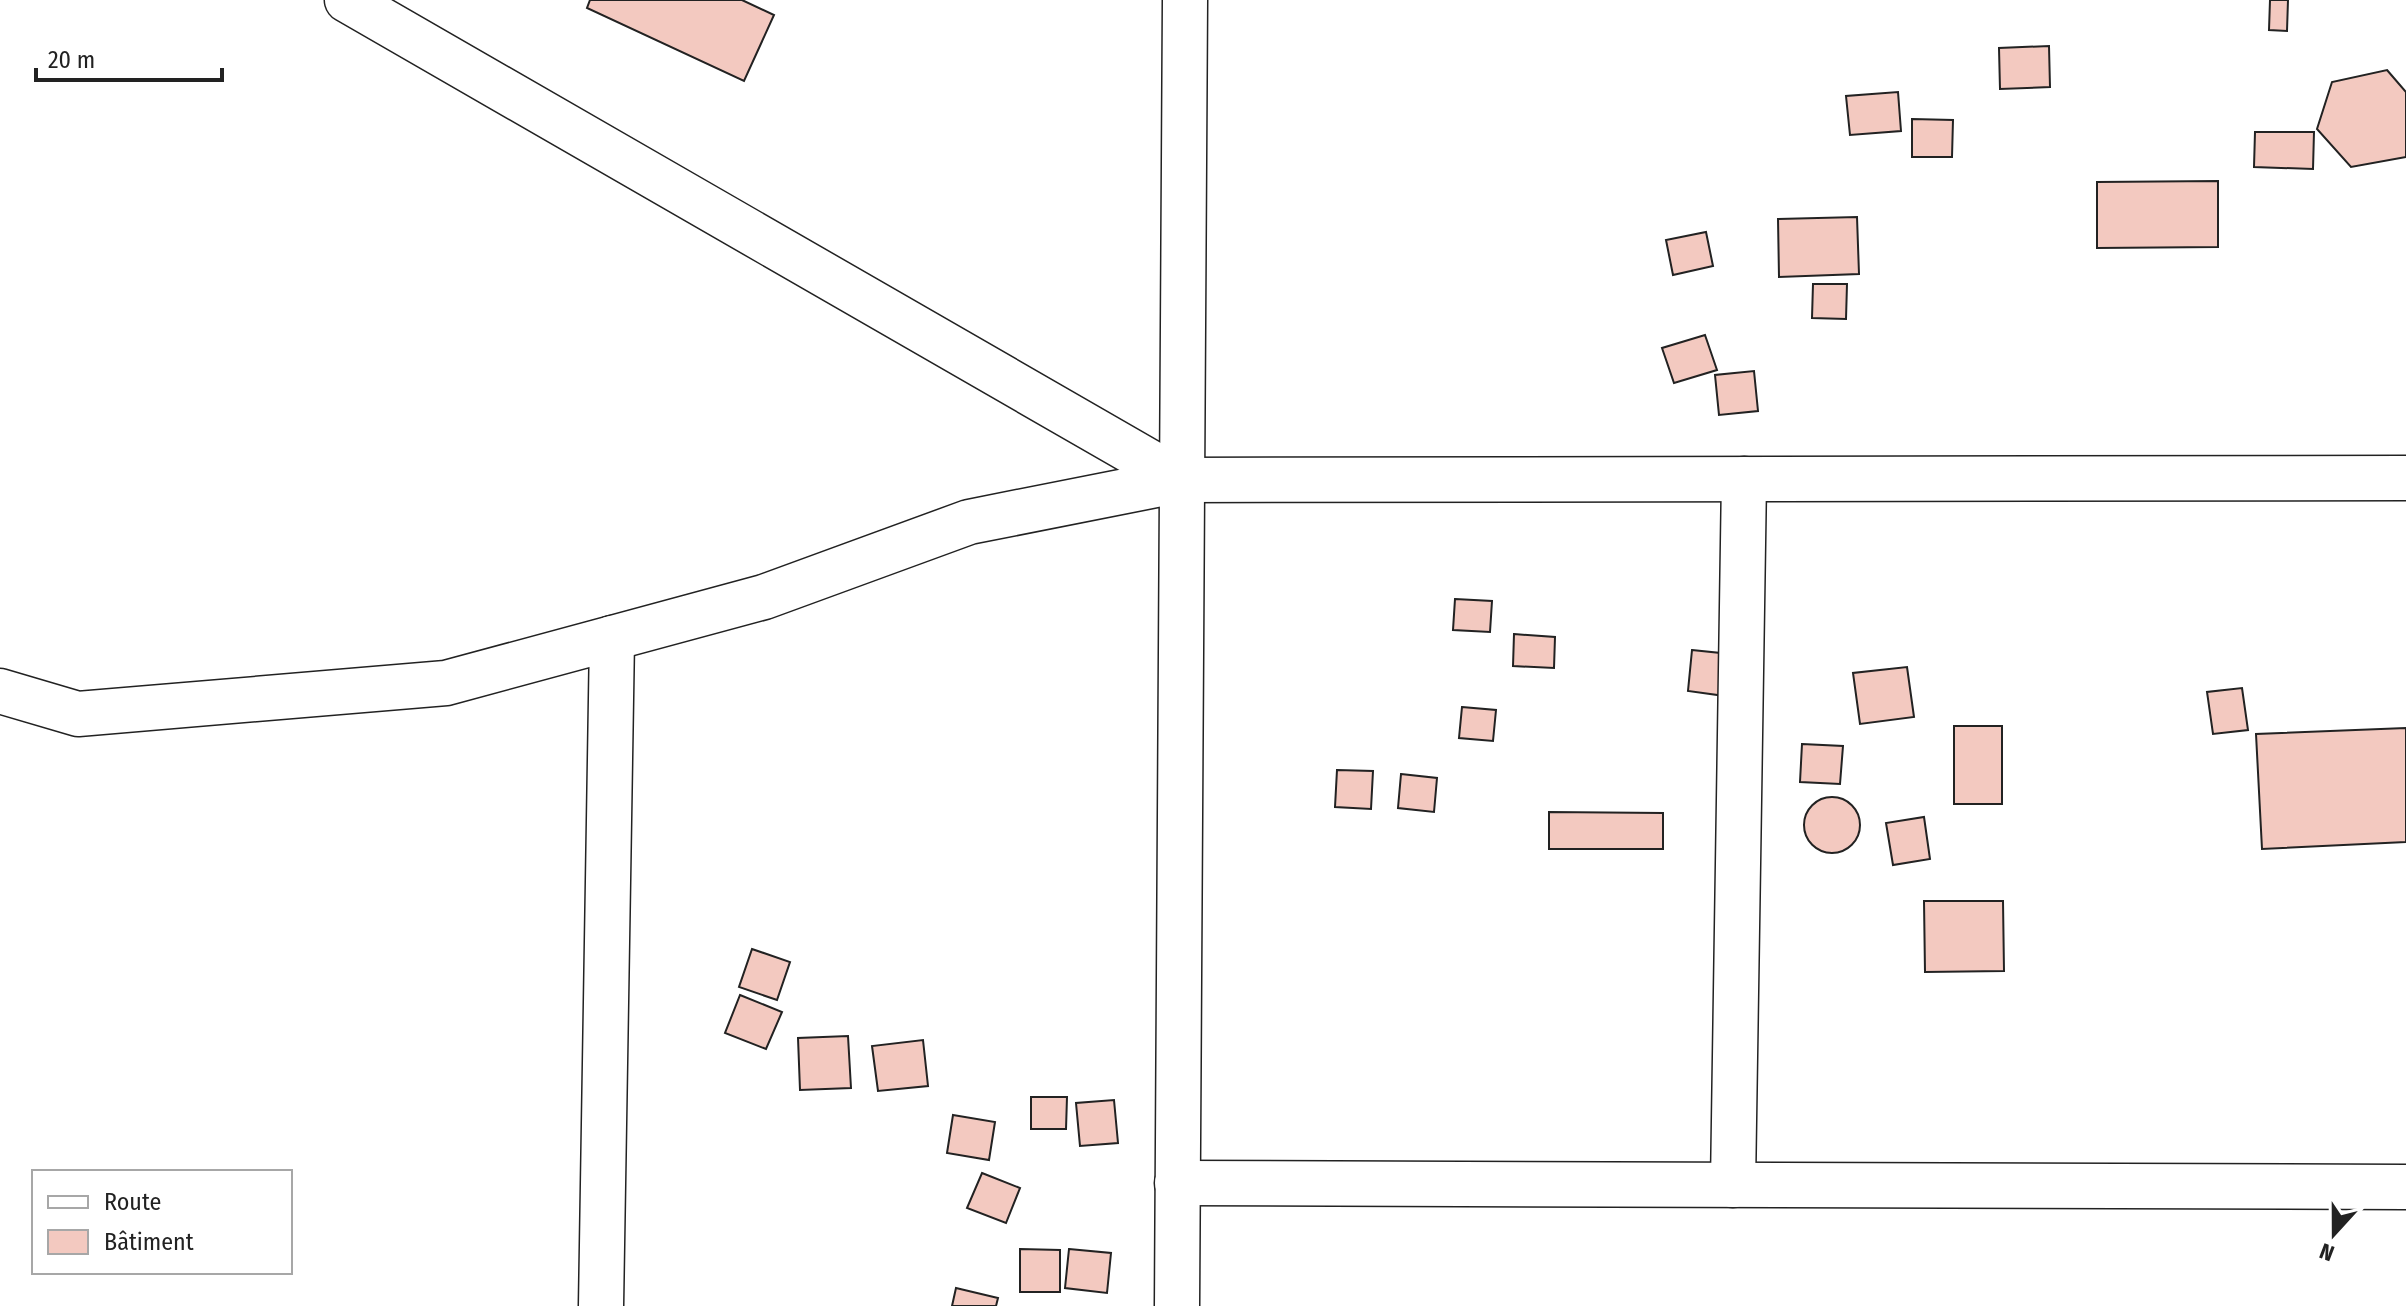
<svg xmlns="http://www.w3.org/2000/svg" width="2406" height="1306" viewBox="0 0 2406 1306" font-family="'Fira Sans Condensed',sans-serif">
  <rect width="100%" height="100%" fill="#fff"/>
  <g fill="#f3c9c0" stroke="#222" stroke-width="2">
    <polygon points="590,0 742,0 774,15 744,81 587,8"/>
    <polygon points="2270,0 2288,0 2287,31 2269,30"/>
    <polygon points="2049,46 2050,87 2000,89 1999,48"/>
    <polygon points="2387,70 2406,92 2406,157 2351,167 2317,129 2332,82"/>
    <polygon points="1898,92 1901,131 1850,135 1846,96"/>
    <polygon points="1912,119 1953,120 1952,157 1912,157"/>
    <polygon points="2255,132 2314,132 2313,169 2254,167"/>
    <polygon points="2218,181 2218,247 2097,248 2097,182"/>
    <polygon points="1857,217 1859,274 1779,277 1778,219"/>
    <polygon points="1706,232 1713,266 1673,275 1666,240"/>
    <polygon points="1813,284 1847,284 1846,319 1812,318"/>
    <polygon points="1705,335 1717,370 1674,383 1662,348"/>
    <polygon points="1754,371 1758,411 1719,415 1715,375"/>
    <polygon points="1455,599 1492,601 1490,632 1453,630"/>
    <polygon points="1514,634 1555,637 1554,668 1513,666"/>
    <polygon points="1692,650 1730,654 1725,696 1688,691"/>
    <polygon points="1907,667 1914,717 1860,724 1853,673"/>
    <polygon points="2242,688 2248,730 2213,734 2207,692"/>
    <polygon points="1462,707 1496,710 1493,741 1459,738"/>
    <rect x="1954" y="726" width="48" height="78"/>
    <polygon points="2406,728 2406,842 2262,849 2256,734"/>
    <polygon points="1802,744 1843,746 1840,784 1800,782"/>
    <polygon points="1337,770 1373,771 1371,809 1335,807"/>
    <polygon points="1401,774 1437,778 1434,812 1398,808"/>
    <circle cx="1832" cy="825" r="28"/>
    <polygon points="1549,812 1663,813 1663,849 1549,849"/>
    <polygon points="1924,817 1930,859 1893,865 1886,823"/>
    <polygon points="1924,901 2003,901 2004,971 1925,972"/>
    <polygon points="752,949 790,962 777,1000 739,987"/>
    <polygon points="740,995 782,1012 766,1049 725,1033"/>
    <polygon points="848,1036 851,1088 800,1090 798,1038"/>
    <polygon points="923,1040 928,1086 878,1091 872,1046"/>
    <polygon points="1031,1097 1067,1097 1066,1129 1031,1129"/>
    <polygon points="1114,1100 1118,1143 1080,1146 1076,1103"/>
    <polygon points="953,1115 995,1122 989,1160 947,1153"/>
    <polygon points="982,1173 1020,1188 1006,1223 967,1208"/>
    <polygon points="1020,1249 1060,1250 1060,1292 1020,1292"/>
    <polygon points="1069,1249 1111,1253 1107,1293 1065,1288"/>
    <polygon points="956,1288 998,1298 996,1306 952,1306"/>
  </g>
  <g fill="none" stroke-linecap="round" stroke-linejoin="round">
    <g stroke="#222" stroke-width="47">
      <g id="minor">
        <polyline points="347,0 1181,480"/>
        <polyline points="0,691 78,714 446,683 764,597 969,522 1181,480 2406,478"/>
        <polyline points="1177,1183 2406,1187"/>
        <polyline points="1733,1185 1744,479"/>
        <polyline points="601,1306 612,638"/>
        <polyline points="1177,1306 1185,0"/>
      </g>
    </g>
    <use href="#minor" stroke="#fff" stroke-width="44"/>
  </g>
  <rect x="32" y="1170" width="260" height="104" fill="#ffffff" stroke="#a7a7a7" stroke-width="2"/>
  <rect x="48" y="1196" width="40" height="12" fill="#ffffff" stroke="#a7a7a7" stroke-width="2"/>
  <text x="104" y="1210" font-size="24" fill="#222222">Route</text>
  <rect x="48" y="1230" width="40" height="24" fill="#f3c9c0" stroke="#a7a7a7" stroke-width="2"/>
  <text x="104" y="1250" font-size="24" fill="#222222">Bâtiment</text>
  <g transform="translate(2334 1234) rotate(201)" stroke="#ffffff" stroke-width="6" paint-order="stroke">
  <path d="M0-6L14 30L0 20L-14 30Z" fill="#222222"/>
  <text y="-12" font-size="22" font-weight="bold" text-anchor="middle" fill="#222222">N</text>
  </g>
  <path d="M36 68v12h186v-12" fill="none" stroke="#222222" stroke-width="4"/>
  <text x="48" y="68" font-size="24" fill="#222222" stroke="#ffffff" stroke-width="6" paint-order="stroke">20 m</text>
</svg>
